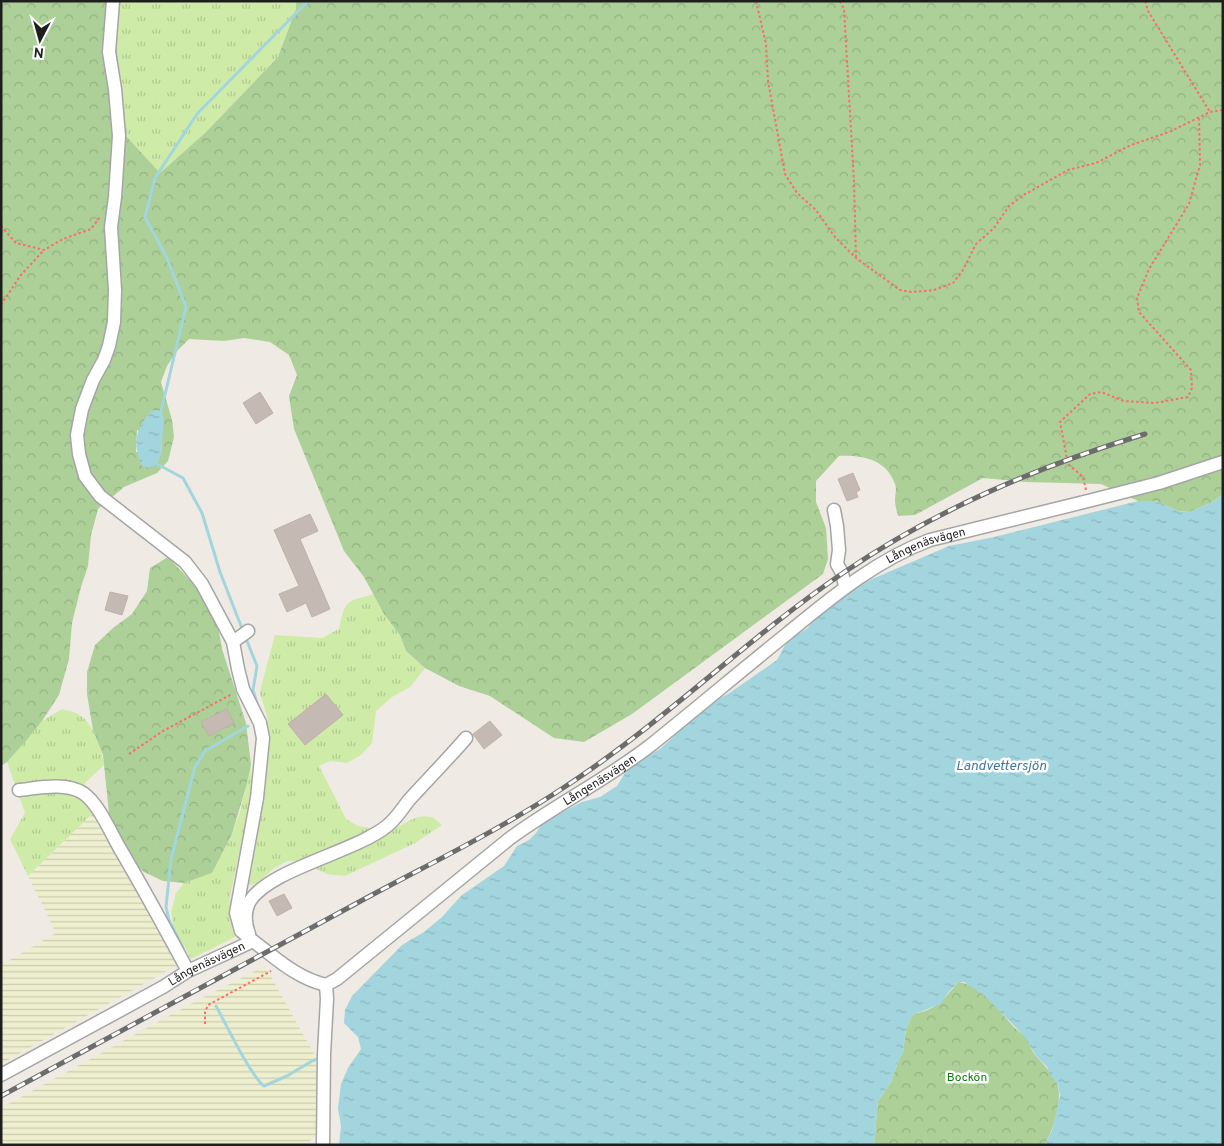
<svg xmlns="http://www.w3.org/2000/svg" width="1224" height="1146" viewBox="0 0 1224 1146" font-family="Overpass,sans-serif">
  <defs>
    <pattern id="farmland-rules" width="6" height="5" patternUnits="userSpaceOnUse" patternTransform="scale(1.25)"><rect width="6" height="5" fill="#eeefcf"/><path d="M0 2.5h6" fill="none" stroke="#ccccb1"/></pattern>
    <pattern id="grass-tufts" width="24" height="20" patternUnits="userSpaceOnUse" patternTransform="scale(1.25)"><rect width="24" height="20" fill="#ceeba8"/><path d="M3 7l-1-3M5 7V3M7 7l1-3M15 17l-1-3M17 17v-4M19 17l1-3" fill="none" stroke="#b0c990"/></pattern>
    <pattern id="forest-crowns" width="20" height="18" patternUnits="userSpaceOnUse" patternTransform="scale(1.25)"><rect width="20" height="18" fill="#acd098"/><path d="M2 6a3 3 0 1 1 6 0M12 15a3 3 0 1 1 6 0" fill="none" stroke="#94b283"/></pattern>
    <pattern id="water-ripples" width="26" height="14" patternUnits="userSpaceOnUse" patternTransform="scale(1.25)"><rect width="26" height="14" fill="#a3d5de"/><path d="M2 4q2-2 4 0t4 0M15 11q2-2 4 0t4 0" fill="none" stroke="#8cb6be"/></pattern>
  </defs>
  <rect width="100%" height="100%" fill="#efebe4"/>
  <g fill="url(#farmland-rules)">
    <polygon points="93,813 181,963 1,1064 1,965 56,933 28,876"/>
    <polygon points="265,966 318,1061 317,1135 305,1145 1,1145 1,1108 194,1002"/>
  </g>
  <g fill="url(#grass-tufts)">
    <polygon points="121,1 296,1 296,9 278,57 205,133 160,173 125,136 117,50 118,24"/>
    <path d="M374,594L384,614L400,635L406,651L425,668L410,687L392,697L376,711L372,743L361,755L347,763L330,761L319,766L346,819L358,826L391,831C402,825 418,813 431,817C435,818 439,823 442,825L415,843L345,876L327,874L303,862L287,861L273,869L256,884L249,885L265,793L270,739L267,716L260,694L261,687L275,635L322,638L339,629C345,599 346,602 374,594Z"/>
    <path d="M62,709C68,711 77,712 81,716C94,725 102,750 104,765L85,783L82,799L93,813L28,876L10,839L25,813L7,762L42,721Z"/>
    <polygon points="251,765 251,797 230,896 229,918 235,937 191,959 174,927 171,912 176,893 184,883 212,873 232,834 240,812"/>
  </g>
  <g fill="url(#forest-crowns)" fill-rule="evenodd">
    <path d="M1,1H121L118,24L117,50L125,135L160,173L205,133L278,57L296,9V1H1223V494L1213,502L1190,512L1178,511L1156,501H1138L1101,484L1026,482L983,478L915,515L898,516C897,511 895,506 895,500C895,495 897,489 895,484C886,459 862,455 839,456L816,481V502L826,528L828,559L823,574L632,714L584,742L554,738L490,696L459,686L425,668L406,651L400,635L384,614L364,577L344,551L294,429L289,396L297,375L289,355L270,342L244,338L224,341L189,339L177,351L167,366L161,382L172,420L174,437L168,461L157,473L124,487L98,509L91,535L88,566L81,587L72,623L69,659L59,695L42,721L25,742L7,762L1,766ZM137,430L162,442L161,455L136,452Z"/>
    <polygon points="168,557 201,592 218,626 222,649 246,723 251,765 246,787 232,834 212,873 184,883 163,881 144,872 132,862 110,823 103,755 93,730 87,694 87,672 95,645 113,628 132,614 147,591 150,568"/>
    <path d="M958,982C981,984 999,1011 1013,1026C1017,1030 1021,1033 1025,1036C1029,1042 1031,1050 1036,1056C1042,1063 1057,1078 1058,1086C1062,1106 1053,1128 1045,1145H874L878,1101L891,1082L898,1062L903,1052L906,1029L911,1018L915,1013C934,1012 947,996 958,982Z"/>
  </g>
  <g fill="url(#water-ripples)">
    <path d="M153,410L161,411L164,418L161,455L157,464L151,468L142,466C132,442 135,428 153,410Z"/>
    <path d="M1223,494V1145H1045L1052,1130L1060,1096L1058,1084L1051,1076L1047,1067L1036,1056L1025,1037L984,995L964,982H958C952,989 945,995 941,1004C932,1006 924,1012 915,1013L911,1018L906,1029L903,1052L898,1062L891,1082L878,1101L874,1145H339L341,1126L338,1108L341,1084L348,1068L361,1049L358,1037L344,1023L345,1010L352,996L402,945L424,932L442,917L462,895L504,866L517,846L529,840L536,833L543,822L582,802L600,797L617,786L625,773L632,766L660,749L710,703L728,694L777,660L785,645L793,637L808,628L813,620L851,590L872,579L949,546L994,537L1138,501H1156L1178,511L1190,512L1213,502Z"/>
  </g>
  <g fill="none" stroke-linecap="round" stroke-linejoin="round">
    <g stroke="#a3d5de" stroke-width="3">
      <polyline points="161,411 186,307 167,258 145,217 155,178 197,114 308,1"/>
      <polyline points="157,464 183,478 202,513 220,572 243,631"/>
      <polyline points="245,636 257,666 253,690 258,707"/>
      <polyline points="183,948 169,920 166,907 171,859 195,767 205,751 248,726"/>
      <path d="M216,1006C226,1024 250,1075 264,1086L287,1076L312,1061L320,1058"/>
    </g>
  </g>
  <g fill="#c4bab3" stroke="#c1b0a6">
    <polygon points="260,392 273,413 256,424 243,403"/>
    <polygon points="853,473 860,490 856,492 858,497 847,501 838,479"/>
    <polygon points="310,514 318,531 300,539 330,609 312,617 306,603 287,612 279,594 299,586 274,530"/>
    <polygon points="110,592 128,596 122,615 105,610"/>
    <polygon points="326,694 343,715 305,745 288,724"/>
    <polygon points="227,709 234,723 209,736 201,722"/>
    <polygon points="490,721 502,735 484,749 473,734"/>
    <polygon points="284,894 292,908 277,916 269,901"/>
  </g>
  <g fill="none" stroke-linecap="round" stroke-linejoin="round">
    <g stroke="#a5a5a5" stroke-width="15">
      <g id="minor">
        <polyline points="113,1 109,52 115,89 119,136 115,197 111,227 115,290 114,322 109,346 104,360 93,380 82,409 77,435 79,454 85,476 100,496 185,562 202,584 233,642 238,669 243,689 260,723 263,738 257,798 236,913 241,931 253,941"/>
        <polyline points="834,510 837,526 839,550 837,564 842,573 845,586"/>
        <polyline points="233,642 248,631"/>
        <path d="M19,790C38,788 65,782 83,793C98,803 110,831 119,847C143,888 166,930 188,971"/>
        <path d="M249,934C245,924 244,911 250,901C270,869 355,852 387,826C396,819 402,809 409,800C428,779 448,759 466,738"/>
        <path id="s1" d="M1,1075L163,987L188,971L253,941C276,958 296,978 326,985L337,979L509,839C555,805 606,780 651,745C697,708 742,670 788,633C832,597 876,560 930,540L1088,501L1159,483L1223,462"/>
        <polyline points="323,1145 324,1054 327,999 326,985"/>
      </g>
    </g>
    <g stroke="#fd6c67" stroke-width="2" stroke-dasharray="2.5 2.5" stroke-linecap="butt">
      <polyline points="756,1 766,44 768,81 785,174 797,193 816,210 835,237 856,258 900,290 912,292 934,290 953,283 963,270 976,244 994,228 1009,206 1022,196 1068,170 1096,163 1131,145 1169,132 1210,112 1223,110"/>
      <polyline points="840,1 844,9 854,182 856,258"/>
      <polyline points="1145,1 1148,11 1210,112"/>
      <polyline points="1,226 16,243 44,250 63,239 91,229 100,217"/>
      <polyline points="1,305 20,276 44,250"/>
      <polyline points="1086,490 1083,477 1068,464 1060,422 1090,394 1101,392 1124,401 1155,403 1188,397 1192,388 1191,370 1139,312 1137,298 1149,269 1189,204 1200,165 1199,116"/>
      <polyline points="129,754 163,731 232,694"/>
      <polyline points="205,1024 205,1012 208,1005 271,971"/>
    </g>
    <use href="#minor" stroke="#fff" stroke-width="12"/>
    <g stroke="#6c6c6c" stroke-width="5">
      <path id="rail" d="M1,1096C121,1031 240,966 359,902C427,865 498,831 563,788C662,724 746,639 843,573C937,509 1037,467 1145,434"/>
    </g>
    <use href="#rail" stroke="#fff" stroke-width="3" stroke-dasharray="9" stroke-linecap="butt"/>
  </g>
  <g text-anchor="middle" stroke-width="5" stroke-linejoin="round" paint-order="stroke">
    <g font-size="12" fill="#1e1e1e" stroke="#fff">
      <text dy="4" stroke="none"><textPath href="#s1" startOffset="1118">Långenäsvägen</textPath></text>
      <text dy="4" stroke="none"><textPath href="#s1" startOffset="714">Långenäsvägen</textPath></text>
      <text dy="4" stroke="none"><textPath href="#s1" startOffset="234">Långenäsvägen</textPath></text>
    </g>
    <g font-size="12" fill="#097f0a" stroke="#fff">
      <text x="967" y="1081">Bockön</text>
    </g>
    <g font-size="14" font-style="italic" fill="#4278a0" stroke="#fff">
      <text x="1001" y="770">Landvettersjön</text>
    </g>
  </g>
  <rect width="1224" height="1146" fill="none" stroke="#1e1e1e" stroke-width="5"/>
  <g transform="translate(40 40) rotate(186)" stroke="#ffffff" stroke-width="4" paint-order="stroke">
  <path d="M0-4L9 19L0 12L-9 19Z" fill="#1e1e1e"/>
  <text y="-8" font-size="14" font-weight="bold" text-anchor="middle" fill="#1e1e1e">N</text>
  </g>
</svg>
